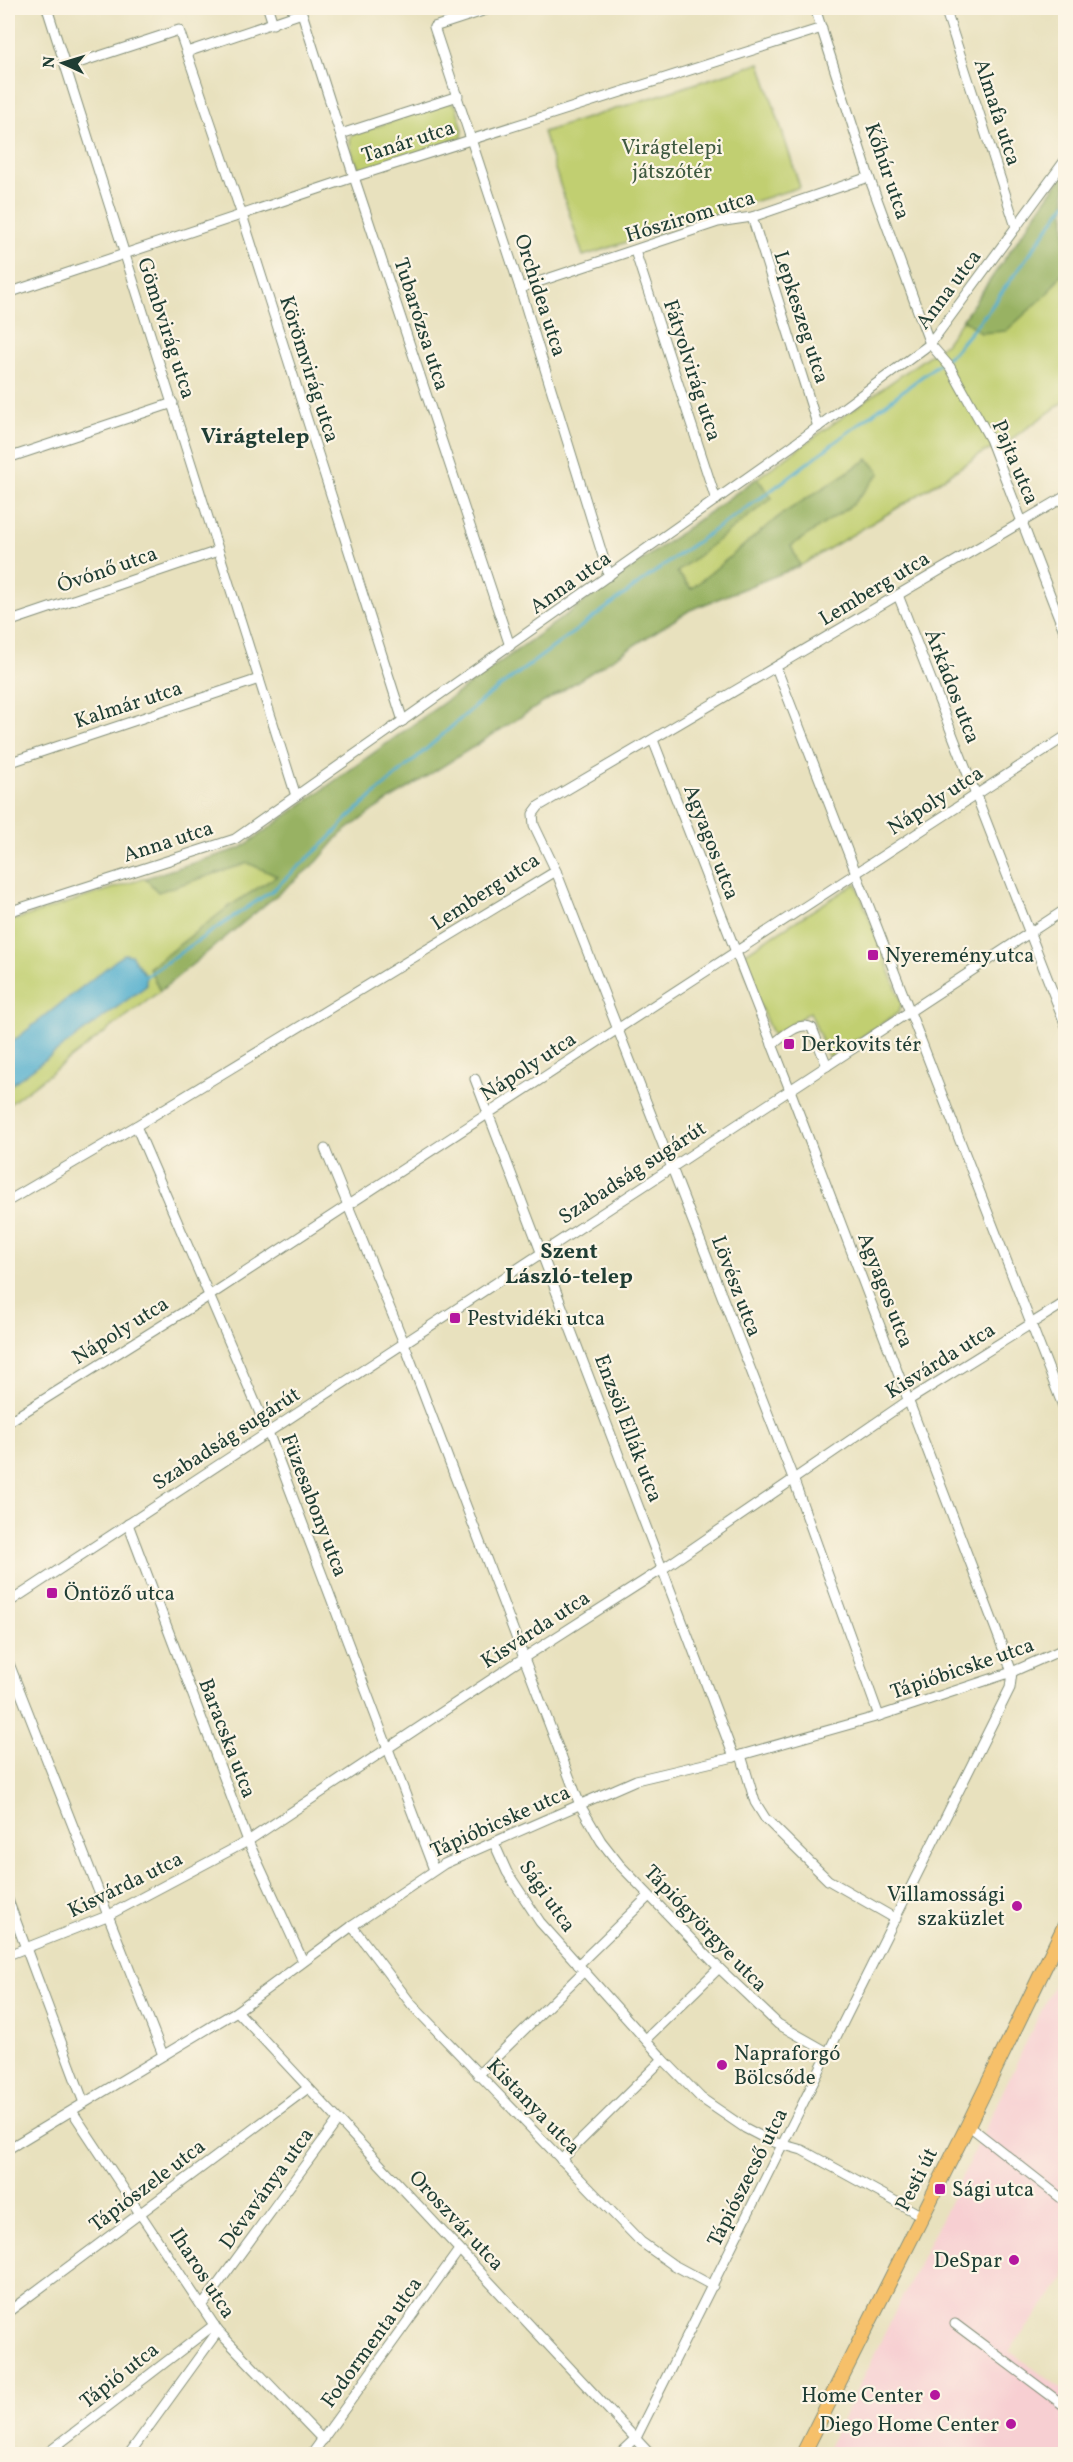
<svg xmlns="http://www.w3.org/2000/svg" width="1073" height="2462" viewBox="0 0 1073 2462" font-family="Vollkorn,serif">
  <rect width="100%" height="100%" fill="#fcf5e5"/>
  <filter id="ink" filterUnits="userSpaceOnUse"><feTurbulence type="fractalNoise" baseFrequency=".0167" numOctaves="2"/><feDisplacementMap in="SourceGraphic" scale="12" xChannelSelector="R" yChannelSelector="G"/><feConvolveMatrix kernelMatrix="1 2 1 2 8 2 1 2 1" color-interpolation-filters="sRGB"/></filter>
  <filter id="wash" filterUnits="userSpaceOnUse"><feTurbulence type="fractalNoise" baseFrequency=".008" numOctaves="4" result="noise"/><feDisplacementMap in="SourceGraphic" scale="24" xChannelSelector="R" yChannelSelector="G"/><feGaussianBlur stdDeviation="1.35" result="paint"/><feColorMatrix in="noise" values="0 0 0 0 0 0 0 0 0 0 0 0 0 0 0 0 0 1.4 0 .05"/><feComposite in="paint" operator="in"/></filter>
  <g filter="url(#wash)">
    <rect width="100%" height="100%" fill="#e8e1be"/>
    <polygon fill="#f7cfd2" points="1065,1965 1065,2278 1009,2351 1065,2391 1065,2454 825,2454 976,2148 1053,1986"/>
    <g fill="#c1cf71" stroke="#708652" stroke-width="1.5">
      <polygon points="760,63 800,187 583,256 543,132"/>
      <path d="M448,102L456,105L463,130L462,138L366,171L361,170C354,162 348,145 351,135Z"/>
      <polygon points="1065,269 1065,401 1000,447 984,452 904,504 800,566 791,546 852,505 782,514 692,589 677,572 771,498 757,478 945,344 963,319 981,333 1047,294"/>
      <polygon points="248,863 278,876 231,905 149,968 160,991 8,1105 8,922 145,878 158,892"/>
      <polygon points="856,883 902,1003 898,1013 829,1058 810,1012 773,1036 739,957"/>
    </g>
    <g fill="#98b263" stroke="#5c784c" stroke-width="1.5">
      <polygon points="1065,172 1065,269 1047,294 1006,331 981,333 963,319"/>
      <polygon points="868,459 880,473 852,505 791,546 800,566 690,610 375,809 340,835 317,862 160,991 149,968 231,905 277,876 248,863 158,892 145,878 241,848 757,478 772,498 677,572 691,589 782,514"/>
    </g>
    <polygon fill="#4fadcd" stroke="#377580" stroke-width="1.5" points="124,954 131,955 146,976 146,986 8,1087 8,1045"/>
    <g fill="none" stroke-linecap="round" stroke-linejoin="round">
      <polyline stroke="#4fadcd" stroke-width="3" points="146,976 273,890 328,840 349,817 482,700 675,557 765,495 953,353 989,310 1066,203"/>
    </g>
  </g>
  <g filter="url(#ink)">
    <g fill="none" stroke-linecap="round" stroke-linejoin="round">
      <g stroke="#848f79" stroke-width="11">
        <g id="street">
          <polyline points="47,8 296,796"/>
          <polyline points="268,8 273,24"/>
          <polyline points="492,8 434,27 520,288 609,576"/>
          <polyline points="815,8 869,177 930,344 950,367 990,439 1066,636"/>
          <polyline points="945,8 1016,227"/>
          <polyline points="187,52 302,13 354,177 510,646"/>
          <polyline points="66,67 179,30 242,215 403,721"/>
          <polyline points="341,134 458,96"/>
          <polyline points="752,217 818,427"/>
          <polyline points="635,251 716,500"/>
          <polyline points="520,288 718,222 752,217 869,177"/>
          <polyline points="8,293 354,177 822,28"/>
          <polyline points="8,458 173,403"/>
          <polyline points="898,595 1066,1026"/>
          <polyline points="8,622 218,551"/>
          <polyline points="776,667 1066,1414"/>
          <polyline points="8,763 259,679"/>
          <polyline points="8,912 235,839 792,446 930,344 1066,159"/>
          <path d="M772,1045C783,1037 799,1020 812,1028L827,1066"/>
          <polyline points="475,1079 734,1757"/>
          <polyline points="136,1126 268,1432 434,1870"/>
          <polyline points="325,1149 404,1343 580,1805 601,1841 619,1864 719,1968 778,2024 829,2053"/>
          <polyline points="8,1201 136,1126 556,871"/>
          <polyline points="8,1422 209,1296 1066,736"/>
          <polyline points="128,1524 248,1841 303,1961"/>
          <polyline points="8,1603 1066,909"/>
          <polyline points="8,1661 163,2055"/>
          <polyline points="879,1716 793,1478 556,871 534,825 533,814 539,806 1066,496"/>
          <polyline points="741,1755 755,1802 765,1818 828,1880 896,1919"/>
          <polyline points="494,1843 507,1872 540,1922 663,2059 701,2098 745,2128 770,2141 802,2150 922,2216"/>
          <polyline points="8,1900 84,2103"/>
          <polyline points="352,1926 412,2005 641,2242 672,2264 713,2286"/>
          <polyline points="8,1955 107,1916 248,1841 525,1657 664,1568 909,1400 1066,1302"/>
          <polyline points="578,1965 649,1896"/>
          <polyline points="237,2011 650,2454"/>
          <polyline points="646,2039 719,1968"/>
          <polyline points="478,2075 584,1971"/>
          <polyline points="72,2111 218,2331 323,2440"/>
          <polyline points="968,2125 1066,2202"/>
          <polyline points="8,2149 237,2011 352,1926 444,1864 636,1780 734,1757 879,1716 1012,1672 1066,1648"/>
          <polyline points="561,2160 663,2059"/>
          <polyline points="202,2306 338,2120"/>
          <polyline points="8,2312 308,2088"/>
          <polyline points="955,2324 1066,2407"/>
          <polyline points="46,2454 214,2325"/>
          <polyline points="129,2454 218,2331"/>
          <polyline points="312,2454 459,2250"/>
          <polyline points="619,2454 636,2438 1010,1688 1012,1672 790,1090 653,740"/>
        </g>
      </g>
      <g stroke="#848f79" stroke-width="16">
        <polyline id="primary" points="803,2454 968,2125 1066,1923"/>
      </g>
      <use href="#street" stroke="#fff" stroke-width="9"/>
      <use href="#primary" stroke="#f6c06b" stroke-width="14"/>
    </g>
  </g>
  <g fill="#b5179e" stroke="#fcf5e5" stroke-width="2">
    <rect x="867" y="949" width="12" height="12" rx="3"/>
    <rect x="783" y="1038" width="12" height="12" rx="3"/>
    <rect x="449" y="1312" width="12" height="12" rx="3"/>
    <rect x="46" y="1587" width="12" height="12" rx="3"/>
    <circle cx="1017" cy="1906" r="6"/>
    <circle cx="722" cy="2065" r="6"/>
    <rect x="934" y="2183" width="12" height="12" rx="3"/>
    <circle cx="1014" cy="2260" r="6"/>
    <circle cx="935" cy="2395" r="6"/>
    <circle cx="1011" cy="2424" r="6"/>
  </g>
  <g text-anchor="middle" stroke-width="4.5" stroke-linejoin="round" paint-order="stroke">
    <g font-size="21" fill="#1f3d34" stroke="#fcf5e5">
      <text transform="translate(998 112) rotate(72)" y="7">Almafa utca</text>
      <text transform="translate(408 141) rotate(-18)" y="7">Tanár utca</text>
      <text transform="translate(888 171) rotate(71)" y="7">Kőhúr utca</text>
      <text transform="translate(690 216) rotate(-17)" y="7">Hószirom utca</text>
      <text transform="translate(948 289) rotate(-53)" y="7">Anna utca</text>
      <text transform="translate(541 295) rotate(72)" y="7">Orchidea utca</text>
      <text transform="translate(802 317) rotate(72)" y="7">Lepkeszeg utca</text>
      <text transform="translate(422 324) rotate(72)" y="7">Tubarózsa utca</text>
      <text transform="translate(167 328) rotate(72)" y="7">Gömbvirág utca</text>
      <text transform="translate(310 369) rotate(72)" y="7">Körömvirág utca</text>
      <text transform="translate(693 370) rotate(72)" y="7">Fátyolvirág utca</text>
      <text transform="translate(1016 462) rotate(67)" y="7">Pajta utca</text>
      <text transform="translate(107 569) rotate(-19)" y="7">Óvónő utca</text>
      <text transform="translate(570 582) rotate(-35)" y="7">Anna utca</text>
      <text transform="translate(874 588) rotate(-31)" y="7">Lemberg utca</text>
      <text transform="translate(953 686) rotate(69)" y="7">Árkádos utca</text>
      <text transform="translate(128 704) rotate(-18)" y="7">Kalmár utca</text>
      <text transform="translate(935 800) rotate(-33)" y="7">Nápoly utca</text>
      <text transform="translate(168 841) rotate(-18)" y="7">Anna utca</text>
      <text transform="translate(712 842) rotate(69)" y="7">Agyagos utca</text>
      <text transform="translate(485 891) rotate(-33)" y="7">Lemberg utca</text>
      <text transform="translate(528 1066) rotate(-33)" y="7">Nápoly utca</text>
      <text transform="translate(632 1172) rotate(-33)" y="7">Szabadság sugárút</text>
      <text transform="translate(737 1286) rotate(69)" y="7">Lövész utca</text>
      <text transform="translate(886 1290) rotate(69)" y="7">Agyagos utca</text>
      <text transform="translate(120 1330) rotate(-32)" y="7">Nápoly utca</text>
      <text transform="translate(940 1360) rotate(-32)" y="7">Kisvárda utca</text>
      <text transform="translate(629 1428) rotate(69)" y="7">Enzsöl Ellák utca</text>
      <text transform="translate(226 1438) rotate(-33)" y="7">Szabadság sugárút</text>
      <text transform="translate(315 1505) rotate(69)" y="7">Füzesabony utca</text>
      <text transform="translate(535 1629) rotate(-33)" y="7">Kisvárda utca</text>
      <text transform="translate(962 1668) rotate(-19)" y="7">Tápióbicske utca</text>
      <text transform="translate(228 1738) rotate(69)" y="7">Baracska utca</text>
      <text transform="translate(500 1821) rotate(-24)" y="7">Tápióbicske utca</text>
      <text transform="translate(125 1884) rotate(-26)" y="7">Kisvárda utca</text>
      <text transform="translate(548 1896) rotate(55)" y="7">Sági utca</text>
      <text transform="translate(706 1928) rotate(46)" y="7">Tápiógyörgye utca</text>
      <text transform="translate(534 2106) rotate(46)" y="7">Kistanya utca</text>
      <text transform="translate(747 2177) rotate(-63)" y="7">Tápiószecső utca</text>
      <text transform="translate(916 2179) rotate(-63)" y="7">Pesti út</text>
      <text transform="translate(147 2185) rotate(-37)" y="7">Tápiószele utca</text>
      <text transform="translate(266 2188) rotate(-54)" y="7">Dévaványa utca</text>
      <text transform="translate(457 2220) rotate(47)" y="7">Oroszvár utca</text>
      <text transform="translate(203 2273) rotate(57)" y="7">Iharos utca</text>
      <text transform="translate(371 2342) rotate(-54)" y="7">Fodormenta utca</text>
      <text transform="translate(119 2375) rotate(-38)" y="7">Tápió utca</text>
    </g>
    <g font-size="21" fill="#3f5a40" stroke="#fcf5e5">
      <text x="672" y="154">Virágtelepi<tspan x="672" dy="24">játszótér</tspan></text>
    </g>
    <g font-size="21" fill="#1f3d34" stroke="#fcf5e5" text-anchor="start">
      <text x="885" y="962">Nyeremény utca</text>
      <text x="801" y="1051">Derkovits tér</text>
      <text x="467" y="1325">Pestvidéki utca</text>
      <text x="64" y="1600">Öntöző utca</text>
      <text x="1005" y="1901" text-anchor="end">Villamossági<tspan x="1005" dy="24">szaküzlet</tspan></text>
      <text x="734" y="2060">Napraforgó<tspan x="734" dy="24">Bölcsőde</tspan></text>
      <text x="952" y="2196">Sági utca</text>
      <text x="1002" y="2267" text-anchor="end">DeSpar</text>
      <text x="923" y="2402" text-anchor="end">Home Center</text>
      <text x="999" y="2431" text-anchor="end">Diego Home Center</text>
    </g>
    <g font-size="22" font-weight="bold" fill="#1f3d34" stroke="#fcf5e5">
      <text x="255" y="443">Virágtelep</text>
      <text x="569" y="1258">Szent<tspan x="569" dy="25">László-telep</tspan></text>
    </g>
  </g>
  <rect width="1073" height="2462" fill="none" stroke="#fcf5e5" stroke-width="30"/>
  <g transform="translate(63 63) rotate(274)" stroke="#fcf5e5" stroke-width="4.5" paint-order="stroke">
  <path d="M0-4.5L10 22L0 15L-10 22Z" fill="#1f3d34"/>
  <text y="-9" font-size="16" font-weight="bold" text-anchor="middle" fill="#1f3d34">N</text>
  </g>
</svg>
